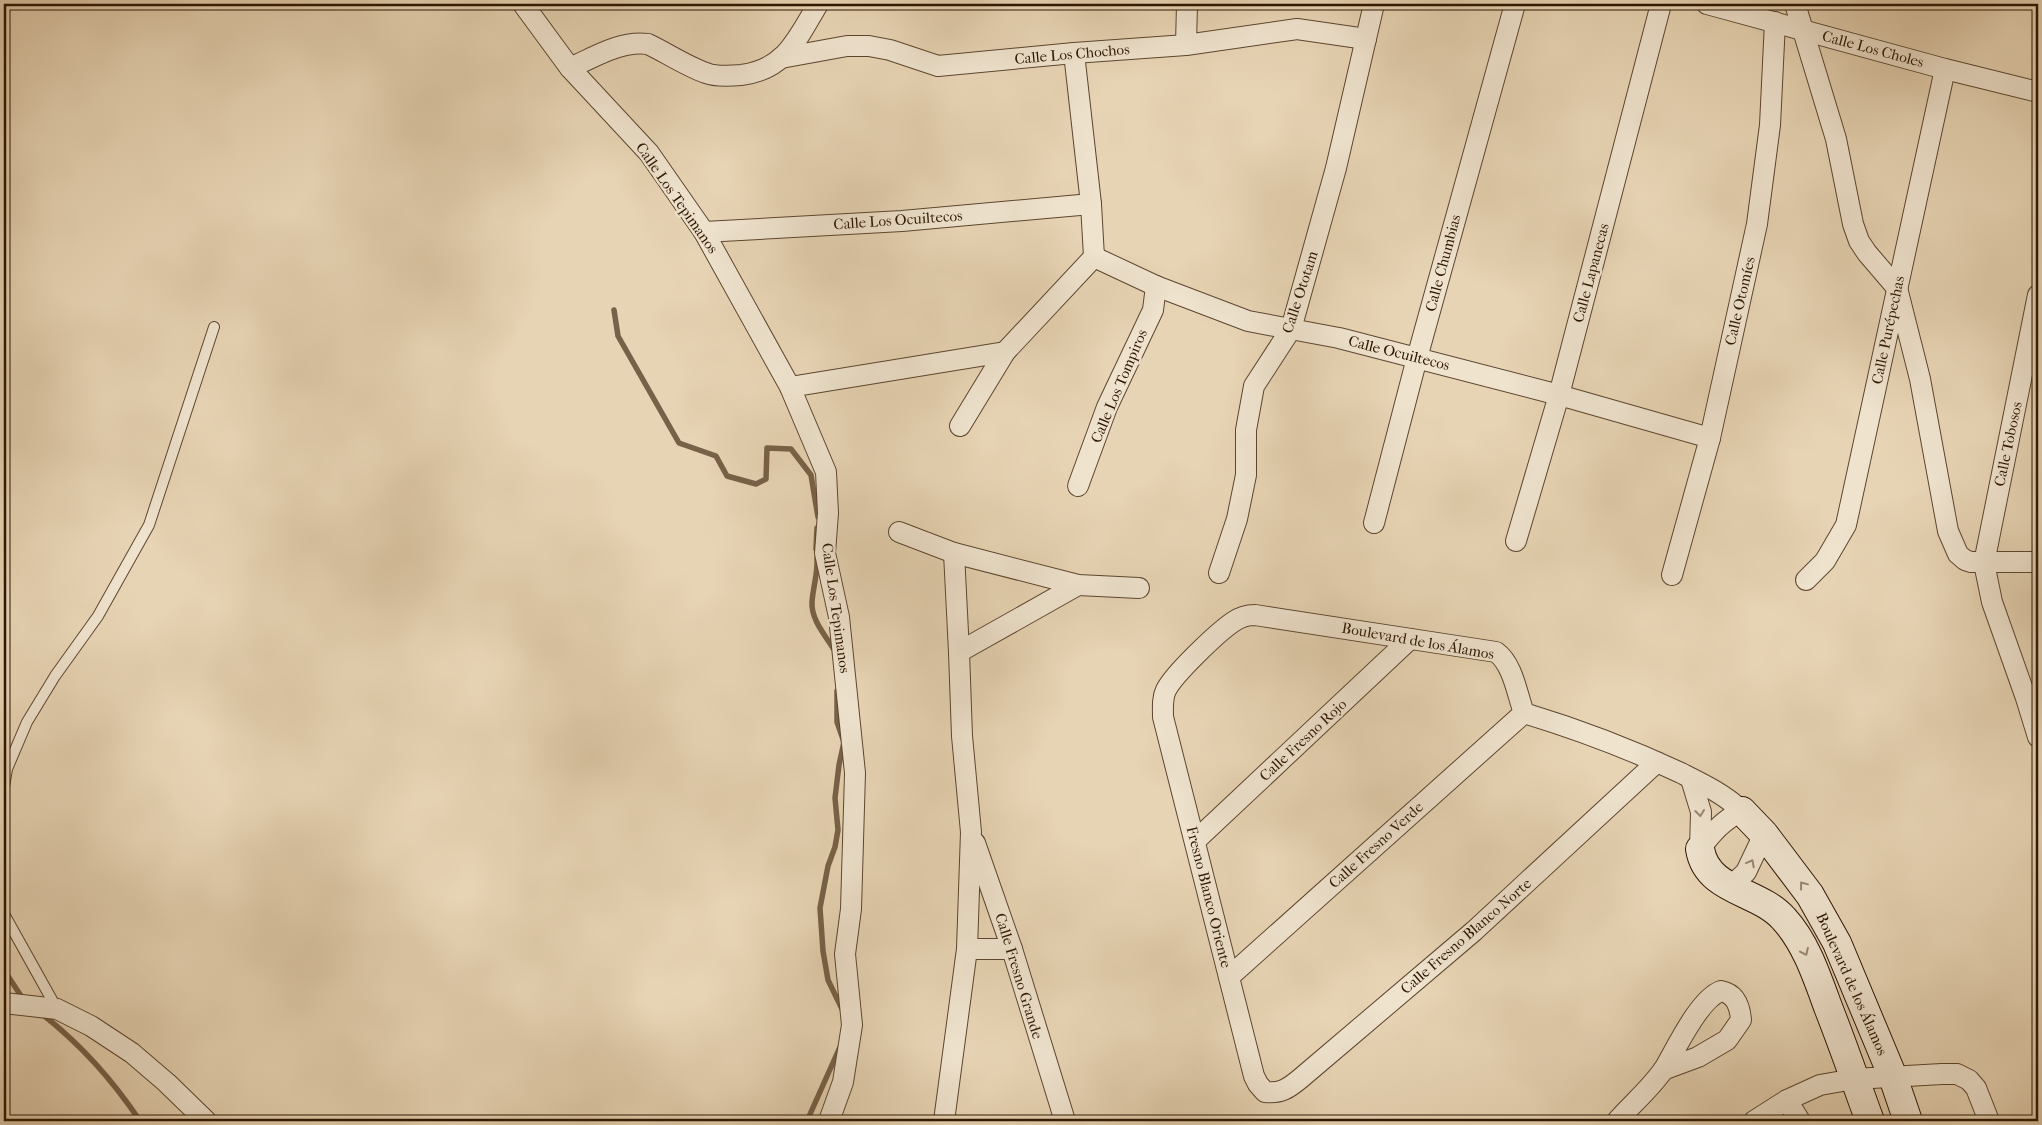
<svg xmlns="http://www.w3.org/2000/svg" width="2042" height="1125" viewBox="0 0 2042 1125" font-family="'IM FELL French Canon',serif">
  <rect width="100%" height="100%" fill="#e7d4b4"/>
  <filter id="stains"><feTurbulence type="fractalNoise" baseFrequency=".004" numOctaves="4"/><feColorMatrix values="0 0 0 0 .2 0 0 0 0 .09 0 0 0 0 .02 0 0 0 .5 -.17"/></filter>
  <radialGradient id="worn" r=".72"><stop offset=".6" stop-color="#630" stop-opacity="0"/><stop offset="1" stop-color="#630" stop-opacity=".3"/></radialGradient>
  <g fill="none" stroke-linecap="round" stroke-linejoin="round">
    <g stroke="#776148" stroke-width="5.5">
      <polyline points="614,310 618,336 679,443 716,456 727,476 756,484 766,479 767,448 791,449 811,475 818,517"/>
      <polyline points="816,549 817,528"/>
      <path d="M817,558C818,573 813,587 812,602C811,621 827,637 836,653"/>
      <polyline points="837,691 837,722 844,742 839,765 835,798 838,830 835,847 828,866 820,908 823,951 828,980 842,1009"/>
      <polyline points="4,970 23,999"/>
      <path d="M42,1014C79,1043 114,1082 140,1121"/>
      <polyline points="807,1121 840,1047"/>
    </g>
    <g stroke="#5c462e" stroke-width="12">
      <g id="lane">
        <polyline points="4,787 7,769 27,722 55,676 98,616 149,525 214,327"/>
        <polyline points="4,914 57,1009"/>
      </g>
    </g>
    <g stroke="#5c462e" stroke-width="22">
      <g id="street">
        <polyline points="523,4 570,68 649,153 704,232 790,387 826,472 828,513 825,553 839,617 855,773 851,909 845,954 852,1025 843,1082 829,1121"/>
        <polyline points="1707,4 1945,69 2038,92"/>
        <polyline points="1795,4 1836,139 1853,224 1859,241 1867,253 1897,288 1920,379 1948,531 1958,554 1965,560 1971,562 2038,562"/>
        <polyline points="1186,45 1187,4"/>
        <polyline points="1074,53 1091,204 1094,257"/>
        <polyline points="781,58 847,46 869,46 890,50 938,66 1074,53 1186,45 1297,29 1366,39"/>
        <path d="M570,68C594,57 622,40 648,44C667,53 686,66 706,73C716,77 730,76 741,75C785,70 797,39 818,4"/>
        <polyline points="704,232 902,221 1091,204"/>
        <polyline points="1094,257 1156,286 1248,321 1339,338 1559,395 1710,438"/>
        <polyline points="2038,295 1984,563 1992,602 2026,698 2038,737"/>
        <polyline points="790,387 1005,352"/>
        <polyline points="960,426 1005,352 1094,257"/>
        <polyline points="1078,486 1107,407 1153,310 1156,286"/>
        <polyline points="1374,523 1417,358 1515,4"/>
        <polyline points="899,532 954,553 1078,585 1139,588"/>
        <polyline points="1516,541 1559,395 1661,4"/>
        <polyline points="1219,573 1237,519 1246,475 1246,430 1254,386 1291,329 1336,168 1374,4"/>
        <polyline points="1672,575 1710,438 1757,224 1770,125 1775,22"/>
        <polyline points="1806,580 1825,561 1846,525 1945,69"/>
        <polyline points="959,652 1078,585"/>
        <path d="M1657,762L1474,931L1301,1078C1289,1088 1281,1094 1265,1092L1258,1084L1254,1076L1163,717C1163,708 1162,698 1166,690C1174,674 1217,633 1233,622C1240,617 1247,615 1255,615L1496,652C1513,664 1517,694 1524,713C1577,729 1630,749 1681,773C1703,784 1724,794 1742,811C1723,820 1712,833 1700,849"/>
        <polyline points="1691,779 1701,812 1700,849"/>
        <polyline points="1195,841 1410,639"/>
        <polyline points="975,843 1012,949 1065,1121"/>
        <polyline points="1730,887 1746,872 1764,834"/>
        <polyline points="967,949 1012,949"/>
        <polyline points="1229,977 1524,713"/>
        <polyline points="4,1003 57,1009 91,1026 132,1053 167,1083 206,1121"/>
        <polyline points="1787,1100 1800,1121"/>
        <polyline points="944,1121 967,949 971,832 962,736 959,652 954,553"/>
        <path d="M1617,1121C1632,1104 1651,1088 1664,1069C1676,1049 1699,999 1721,991C1736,994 1740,1007 1741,1020L1727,1040L1698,1057L1663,1070"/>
        <polyline points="1754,1121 1787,1100 1820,1085 1854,1079 1942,1074 1957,1074 1969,1080 1976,1088 1989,1121"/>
      </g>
    </g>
    <g stroke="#2d1602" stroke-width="30">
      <g id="secondary">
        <polyline points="1742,811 1764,834 1810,895 1837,943 1893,1077 1908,1121"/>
        <path d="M1700,849C1707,892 1759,890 1784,919C1806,943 1817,977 1828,1007C1843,1045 1856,1083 1870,1121"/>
      </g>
    </g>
    <use href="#lane" stroke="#efe3ce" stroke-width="10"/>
    <use href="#street" stroke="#efe3ce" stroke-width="20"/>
    <use href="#secondary" stroke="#efe3ce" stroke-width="28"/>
  </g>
  <defs><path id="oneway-chevron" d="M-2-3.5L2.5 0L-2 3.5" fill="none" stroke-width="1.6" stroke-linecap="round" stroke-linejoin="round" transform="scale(1.25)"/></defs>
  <g stroke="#988772">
    <use href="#oneway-chevron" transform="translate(1700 813) rotate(83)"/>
    <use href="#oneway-chevron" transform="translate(1751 863) rotate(-62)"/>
    <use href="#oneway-chevron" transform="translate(1803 885) rotate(-127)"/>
    <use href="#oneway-chevron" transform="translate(1805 952) rotate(65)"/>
  </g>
  <g text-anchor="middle" stroke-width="4.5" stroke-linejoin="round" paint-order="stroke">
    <g font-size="15" fill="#2d1602" stroke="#efe3ce">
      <text transform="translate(1873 49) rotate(15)" y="5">Calle Los Choles</text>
      <text transform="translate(1072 54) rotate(-5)" y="5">Calle Los Chochos</text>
      <text transform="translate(677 198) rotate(55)" y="5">Calle Los Tepimanos</text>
      <text transform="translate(898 220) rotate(-4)" y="5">Calle Los Ocuiltecos</text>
      <text transform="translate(1443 263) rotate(-75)" y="5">Calle Chumbias</text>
      <text transform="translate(1591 273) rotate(-75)" y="5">Calle Lapanecas</text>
      <text transform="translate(1300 292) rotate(-72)" y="5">Calle Ototam</text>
      <text transform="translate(1740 301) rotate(-77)" y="5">Calle Otomíes</text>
      <text transform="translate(1888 330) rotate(-78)" y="5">Calle Purépechas</text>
      <text transform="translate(1399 353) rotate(14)" y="5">Calle Ocuiltecos</text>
      <text transform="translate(1119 386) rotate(-67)" y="5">Calle Los Tompiros</text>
      <text transform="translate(2008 444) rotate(-78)" y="5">Calle Tobosos</text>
      <text transform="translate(836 608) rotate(82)" y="5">Calle Los Tepimanos</text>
      <text transform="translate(1418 641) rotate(10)" y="5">Boulevard de los Álamos</text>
      <text transform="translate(1303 740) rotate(-43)" y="5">Calle Fresno Rojo</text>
      <text transform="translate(1376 845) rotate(-42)" y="5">Calle Fresno Verde</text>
      <text transform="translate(1209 897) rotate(76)" y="5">Fresno Blanco Oriente</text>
      <text transform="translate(1466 936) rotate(-41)" y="5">Calle Fresno Blanco Norte</text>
      <text transform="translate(1019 976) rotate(73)" y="5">Calle Fresno Grande</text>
      <text transform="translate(1852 984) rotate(66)" y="5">Boulevard de los Álamos</text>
    </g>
  </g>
  <rect width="2042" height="1125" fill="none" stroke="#e7d4b4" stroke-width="20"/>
  <rect x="5" y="5" width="2032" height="1115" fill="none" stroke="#2d1602" stroke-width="2.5"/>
  <rect x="10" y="10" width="2022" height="1105" fill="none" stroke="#2d1602"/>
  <rect width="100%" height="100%" filter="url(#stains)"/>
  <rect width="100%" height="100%" fill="url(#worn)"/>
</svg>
